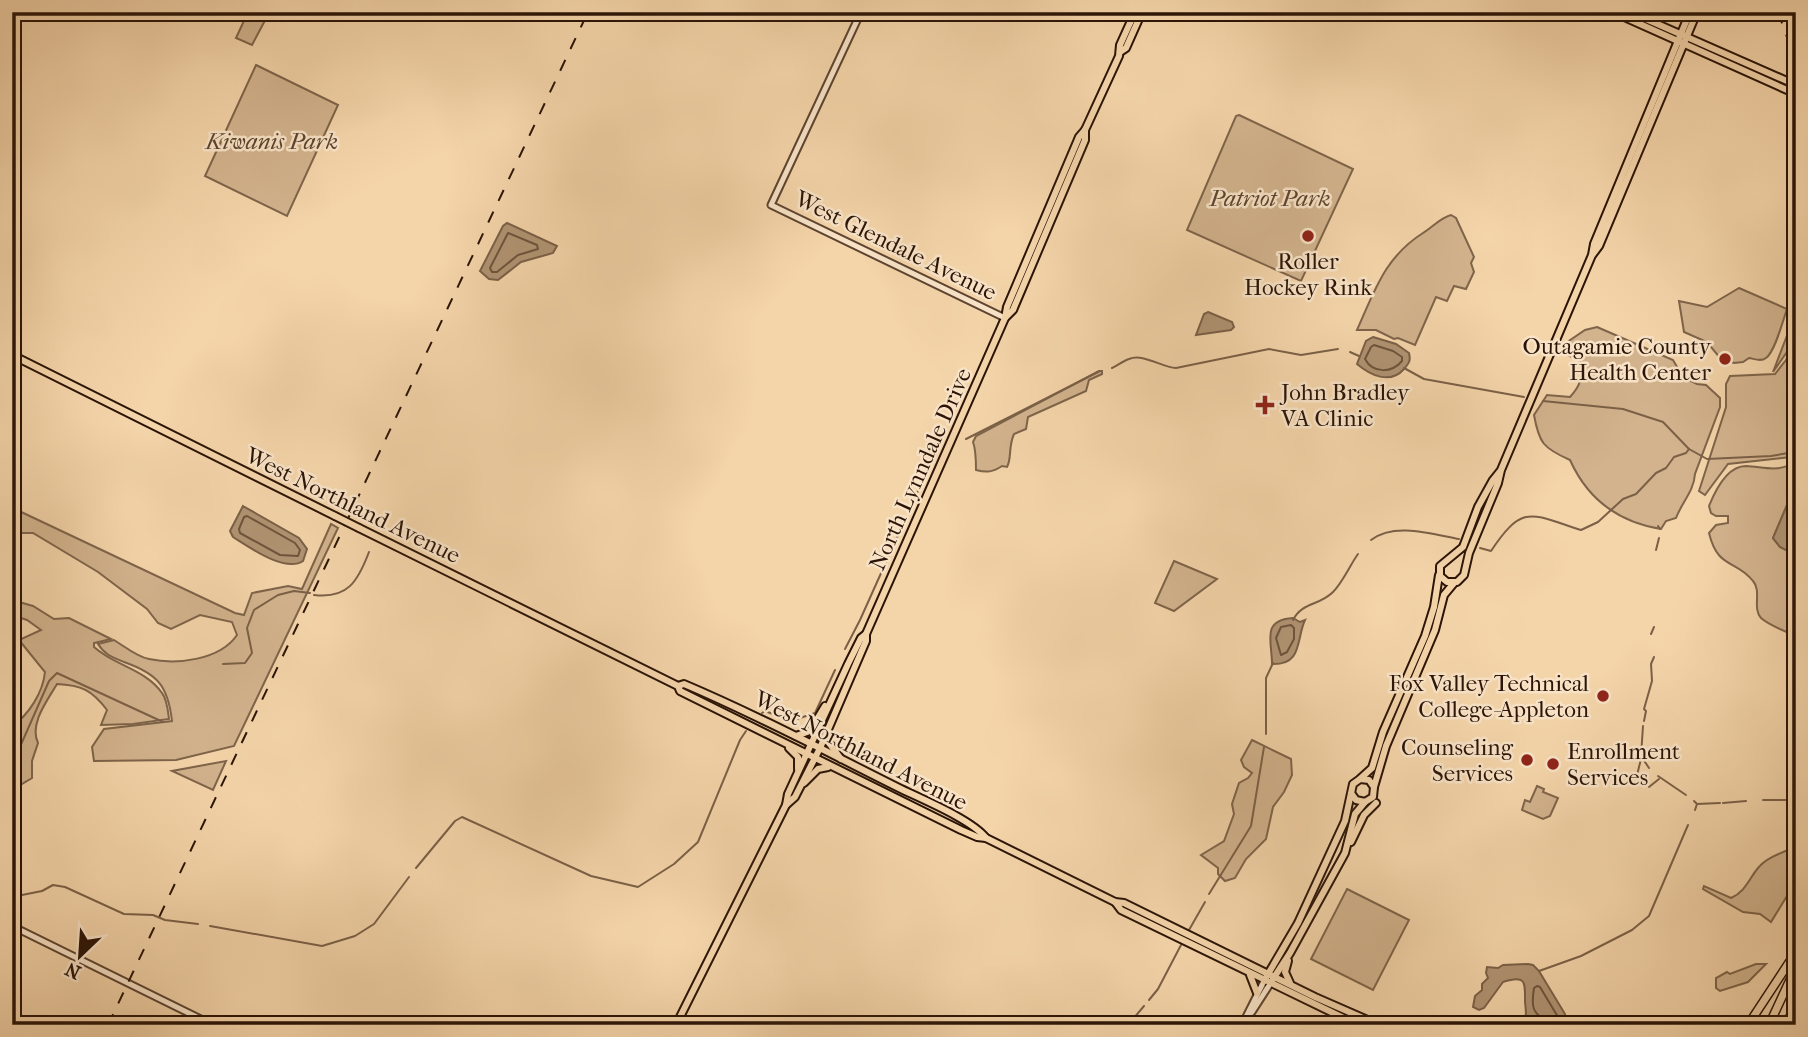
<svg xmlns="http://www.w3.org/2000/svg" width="1808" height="1037" viewBox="0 0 1808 1037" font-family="'IM FELL French Canon',serif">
  <rect width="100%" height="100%" fill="#f4d4a9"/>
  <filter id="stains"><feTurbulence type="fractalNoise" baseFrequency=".00286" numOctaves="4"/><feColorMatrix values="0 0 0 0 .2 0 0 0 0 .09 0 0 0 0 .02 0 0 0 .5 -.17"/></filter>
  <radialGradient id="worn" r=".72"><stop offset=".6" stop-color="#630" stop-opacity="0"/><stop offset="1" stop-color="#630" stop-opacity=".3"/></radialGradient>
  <g fill="#d2b38d" stroke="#7e644a" stroke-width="2">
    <polygon points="248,12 269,13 252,45 236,38"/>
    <polygon points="256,65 338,105 287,216 205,176"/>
    <polygon points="1239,115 1353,169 1301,281 1187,230 1236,116"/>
    <path d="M1451,215L1456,218L1474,257L1471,263L1474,272L1466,289L1454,286L1447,301L1436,297L1415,345L1398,338L1394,339L1376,330H1357C1375,290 1385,257 1423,233C1433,227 1440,218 1451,215Z"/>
    <path d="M1739,288L1787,309C1783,320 1775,352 1766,358C1761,362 1755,359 1749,358L1743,362L1734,363L1720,358L1707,342L1684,332L1679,301L1707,307Z"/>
    <polygon points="1796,312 1796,454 1791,457 1728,464 1705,495 1699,491 1726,407 1726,384 1730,376 1775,374 1786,360 1794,342 1773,372"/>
    <path d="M1597,327L1673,360L1683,377L1697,384L1706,385L1720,398V407L1695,474C1694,491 1682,502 1676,518L1666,521L1661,529C1618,522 1588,500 1570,460C1543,448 1539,443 1534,415L1547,395L1570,397C1581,385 1583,377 1580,361L1564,353L1563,345L1585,330Z"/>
    <path d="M1099,371H1102V374L1089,380L1086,391L1028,417L1026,429L1014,434C1008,447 1012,458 1007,467L1002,466C993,472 987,473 976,470C976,461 976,450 973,442L976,436Z"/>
    <path d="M1796,462V484L1773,538L1780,547L1796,555V636C1785,631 1770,626 1761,618C1752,608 1762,591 1753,581C1736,559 1718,570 1709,533L1716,525L1728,523V516H1716L1711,513L1709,506C1715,491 1727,466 1746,466C1765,467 1777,473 1796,462Z"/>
    <path d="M17,510L235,613L244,615L252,593L288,586L302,589L331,524L338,528L234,746L176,760L94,761L92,747L104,729L172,721C168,686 158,674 124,662C112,657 105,655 98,644L114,640C124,646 137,657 149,659C177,665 220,660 237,635L232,622L200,615L171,629L158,623L147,609L98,572L33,533H16L12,539V520Z"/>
    <polygon points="1174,561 1217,579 1174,611 1155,603"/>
    <path d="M12,600L33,606L54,619L69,618L111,639L94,643V647C115,666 145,669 162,693C167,699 168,711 169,719L133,724L101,725L107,710C92,690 81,685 57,684C47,701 29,724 38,743L32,761V778L12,790V726C29,715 43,692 45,672L19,640L41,630L27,620L12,615Z"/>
    <polygon points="1252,740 1291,759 1292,775 1284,792 1273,807 1266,839 1246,859 1235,878 1225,881 1218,874 1218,868 1201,855 1224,841 1234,814 1232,804 1239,783 1248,778 1252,773 1244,767 1241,760"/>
    <polygon points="226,761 213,790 172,771"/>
    <polygon points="1537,786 1544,789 1543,792 1558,798 1550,816 1543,819 1522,810 1525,800 1530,802"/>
    <path d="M1793,848H1796V895L1787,896L1771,922L1760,914L1743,912L1703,889L1704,886L1731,898C1745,892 1749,879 1758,868C1766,858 1781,853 1793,848Z"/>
    <polygon points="1347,889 1409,920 1373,990 1311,959"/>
    <polygon points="1756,964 1766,964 1748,982 1720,991 1716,988 1716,978 1727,972 1730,974"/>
  </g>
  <g fill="#b09372" stroke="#7b6047" stroke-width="2">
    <polygon points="507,223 557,246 553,253 521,262 498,280 489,279 480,271 503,226"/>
    <polygon points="1208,312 1232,322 1234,327 1231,330 1196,335 1204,314"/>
    <path d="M1373,337L1396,344L1409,353C1411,361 1409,363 1404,369C1390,385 1370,375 1357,364L1366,341Z"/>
    <polygon points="1796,484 1796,555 1780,547 1773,538"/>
    <path d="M243,506L299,538L307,549L303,561C285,573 249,547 233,537L230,531Z"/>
    <path d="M1293,618L1300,622L1305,620C1296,639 1303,665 1272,664C1272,641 1261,620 1293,618Z"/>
    <path d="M1528,964L1533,965L1539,971L1565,1014L1566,1021L1564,1025C1555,1025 1547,1019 1538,1023L1533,1018L1530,1025H1523C1527,1015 1526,1011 1525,1002C1525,983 1527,974 1503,982L1484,1008L1479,1010L1473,1007L1475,996L1482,990V984L1488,978L1486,973L1487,967L1498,968L1503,965Z"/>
  </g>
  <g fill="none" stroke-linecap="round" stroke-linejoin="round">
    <g stroke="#6e543c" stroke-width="2">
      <polygon points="508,233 537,245 538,249 518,255 497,272 492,272 490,268"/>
      <path d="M1374,345L1393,351L1402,357V361C1392,373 1373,374 1365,359L1371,347Z"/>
      <polygon points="247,516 295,543 300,550 298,556 280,555 240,533 239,529 244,517"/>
      <polygon points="1291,625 1294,628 1294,639 1287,652 1281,655 1276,638 1281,627"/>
      <path d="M1544,1025C1543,1016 1539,1018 1535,1011C1531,1005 1533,995 1534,988L1537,986L1540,987L1558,1017V1025"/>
    </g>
    <g stroke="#7b6047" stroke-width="2">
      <polyline points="1350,352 1359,356"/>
      <path d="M1112,368C1118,365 1123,361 1129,359C1143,353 1161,367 1176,368L1269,349L1301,355L1338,349"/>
      <polyline points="1404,368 1424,379 1524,397"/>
      <polyline points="1543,401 1623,409 1663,422 1689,449 1707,459 1771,456 1788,453 1796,443"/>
      <polyline points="966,439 1100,371"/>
      <polyline points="915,497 940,445"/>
      <polyline points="1658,526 1660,529"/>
      <path d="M1371,540C1394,522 1432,534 1459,539"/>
      <path d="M1480,548L1491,551C1523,503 1531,514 1581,530L1598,522L1623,499L1636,494L1656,473L1666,468L1674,457L1686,453L1689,449"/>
      <polyline points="1656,550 1659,538"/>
      <path d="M314,595C348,599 358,581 369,552"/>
      <path d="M1293,620C1302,602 1319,606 1333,592C1343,582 1350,565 1358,554"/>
      <polyline points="1651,634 1654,627"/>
      <polyline points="845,649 860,620 904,522"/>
      <polyline points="223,664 245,663 252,653 247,628 254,610 278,595 294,591 310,593"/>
      <polyline points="762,713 765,711 791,721 815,713 835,670"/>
      <polyline points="1644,721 1646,711 1644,709 1652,681 1651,664 1654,657"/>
      <polyline points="1643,726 1641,756 1649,768"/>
      <polyline points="1266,734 1266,678 1273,663"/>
      <polyline points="12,765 49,681 57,673 163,722"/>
      <polyline points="1637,775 1641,759"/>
      <polyline points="1658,776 1686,795"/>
      <polyline points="1627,783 1628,781 1633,781"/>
      <polyline points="1649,787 1659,779"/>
      <polyline points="1763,800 1796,800"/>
      <polyline points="1694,801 1697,804 1695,810"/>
      <polyline points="1723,803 1746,801"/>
      <polyline points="1697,804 1720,803"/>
      <polyline points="416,868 455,821 462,817 591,876 638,887 674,864 698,842 740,740 746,731"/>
      <polyline points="1209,894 1251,826 1264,747"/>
      <polyline points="12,897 42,891 53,885 65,887 124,914 153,915 165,920 198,924"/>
      <polyline points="210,926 322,946 355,936 374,924 409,877"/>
      <polyline points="1189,930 1205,902"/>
      <polyline points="1539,971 1581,956 1632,930 1649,916 1688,825"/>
      <polyline points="1149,1000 1158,989 1181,945"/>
      <polyline points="1128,1025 1144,1006"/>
    </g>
    <g stroke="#5d4430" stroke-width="9">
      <g id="minor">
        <polyline points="431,12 437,15 439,12"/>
        <polyline points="861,12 771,205 1005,318"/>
        <polyline points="12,926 213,1025"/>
        <polyline points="1247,1016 1252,1012 1270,984"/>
        <polyline points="1242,1025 1264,981"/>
      </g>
    </g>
    <g stroke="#2b1407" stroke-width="10">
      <g id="major">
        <polyline points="1613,12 1796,94"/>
        <polyline points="1630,12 1796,85"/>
        <polyline points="12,26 19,12"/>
        <polyline points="1120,52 1126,48 1142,12"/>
        <polyline points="1593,254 1599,246 1697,12"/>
        <polyline points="1006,317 1013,310 1085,140 1085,130"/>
        <polyline points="12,355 335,516"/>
        <polyline points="1501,470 1493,480 1478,507 1463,547 1440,566 1440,576 1447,582 1457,582 1464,575 1469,553 1498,483 1501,470 1592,255 1594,244 1690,12"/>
        <polyline points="359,528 678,686 680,691 961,830 977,837 986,838 1115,902 1124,903 1315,997 1379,1025"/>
        <path d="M678,686L684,684C757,715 827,752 897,787C921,799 971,819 986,838"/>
        <polyline points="796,736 810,731 825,706"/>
        <polyline points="827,736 829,743 841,759"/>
        <polyline points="789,748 798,757 798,769"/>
        <polyline points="1361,778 1372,768 1383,732 1425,636 1434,607 1439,575"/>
        <polyline points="804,783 818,769 828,767"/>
        <polyline points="1374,787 1386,746 1435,630 1444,595 1454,583"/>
        <polyline points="786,805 795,797 820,748 866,641 866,634 1005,318 1007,307 1079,137 1085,130 1119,56 1120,45 1135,12"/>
        <polyline points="1351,842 1364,815 1376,803"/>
        <polyline points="1115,902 1121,910 1358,1025"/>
        <polyline points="1288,961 1285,972 1290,983"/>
        <polyline points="1250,975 1257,993"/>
        <polyline points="1273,979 1290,953 1345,853 1355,814 1365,802"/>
        <polyline points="1264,981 1298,923 1345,821 1353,784 1360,779 1369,780 1374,787 1373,797 1365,802 1356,800 1351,793"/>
        <polyline points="676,1025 786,805 788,794 848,664 861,638 866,634"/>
      </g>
    </g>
    <g stroke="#2b1407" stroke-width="10">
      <g id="highway">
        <polyline points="1748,1025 1796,952"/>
        <polyline points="1769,1025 1796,967"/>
        <polyline points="1786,1025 1796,1004"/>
      </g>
    </g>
    <use href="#minor" stroke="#f8e3c7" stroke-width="5"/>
    <use href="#major" stroke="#f4d4a9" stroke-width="6"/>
    <use href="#highway" stroke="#f4d4a9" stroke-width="7"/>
    <g stroke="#2b1407" stroke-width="2" stroke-dasharray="12 12" stroke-linecap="butt">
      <polyline points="1778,12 1796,62"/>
      <polyline points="108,1025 588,12"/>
    </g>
    <g stroke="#2b1407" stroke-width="10" stroke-linecap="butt">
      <polyline id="major-bridge" points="335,516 359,528"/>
    </g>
    <use href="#major-bridge" stroke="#f4d4a9" stroke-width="6"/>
  </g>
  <g fill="#8f2418" stroke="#f8e3c7" stroke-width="2.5">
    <circle cx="1308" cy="236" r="7"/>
    <circle cx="1725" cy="359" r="7"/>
    <path d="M1261.5 394.5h7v7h7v7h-7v7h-7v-7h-7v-7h7z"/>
    <circle cx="1603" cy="696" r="7"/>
    <circle cx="1527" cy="760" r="7"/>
    <circle cx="1553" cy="764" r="7"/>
  </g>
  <g text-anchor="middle" stroke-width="5" stroke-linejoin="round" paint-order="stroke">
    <g font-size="23" font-style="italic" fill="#5d442f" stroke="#f8e3c7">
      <text x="272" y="149">Kiwanis Park</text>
      <text x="1270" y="206">Patriot Park</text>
    </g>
    <g font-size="23" fill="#2b1407" stroke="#f8e3c7">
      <text transform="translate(896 245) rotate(26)" y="8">West Glendale Avenue</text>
      <text transform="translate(920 469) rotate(-66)" y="8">North Lynndale Drive</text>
      <text transform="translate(353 505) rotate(26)" y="8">West Northland Avenue</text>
      <text transform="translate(861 750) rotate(27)" y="8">West Northland Avenue</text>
    </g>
    <g font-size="23" fill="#2b1407" stroke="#f8e3c7" text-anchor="end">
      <text x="1308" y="269" text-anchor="middle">Roller<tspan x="1308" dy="26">Hockey Rink</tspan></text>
      <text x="1711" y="354">Outagamie County<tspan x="1711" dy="26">Health Center</tspan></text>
      <text x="1281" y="400" text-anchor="start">John Bradley<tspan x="1281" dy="26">VA Clinic</tspan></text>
      <text x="1589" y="691">Fox Valley Technical<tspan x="1589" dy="26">College-Appleton</tspan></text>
      <text x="1513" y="755">Counseling<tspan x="1513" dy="26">Services</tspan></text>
      <text x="1567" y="759" text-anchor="start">Enrollment<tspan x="1567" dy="26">Services</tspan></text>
    </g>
  </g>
  <rect width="1808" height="1037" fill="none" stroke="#f4d4a9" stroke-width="42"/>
  <rect x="14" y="14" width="1780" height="1009" fill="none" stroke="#2b1407" stroke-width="3.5"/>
  <rect x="21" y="21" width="1766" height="995" fill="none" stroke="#2b1407" stroke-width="2"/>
  <g transform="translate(80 956) rotate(205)" stroke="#f8e3c7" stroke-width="5" paint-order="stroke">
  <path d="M0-5L12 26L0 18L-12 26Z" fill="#2b1407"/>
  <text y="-10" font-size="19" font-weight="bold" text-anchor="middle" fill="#2b1407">N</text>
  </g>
  <rect width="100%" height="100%" filter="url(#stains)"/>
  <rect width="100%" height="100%" fill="url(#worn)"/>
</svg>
